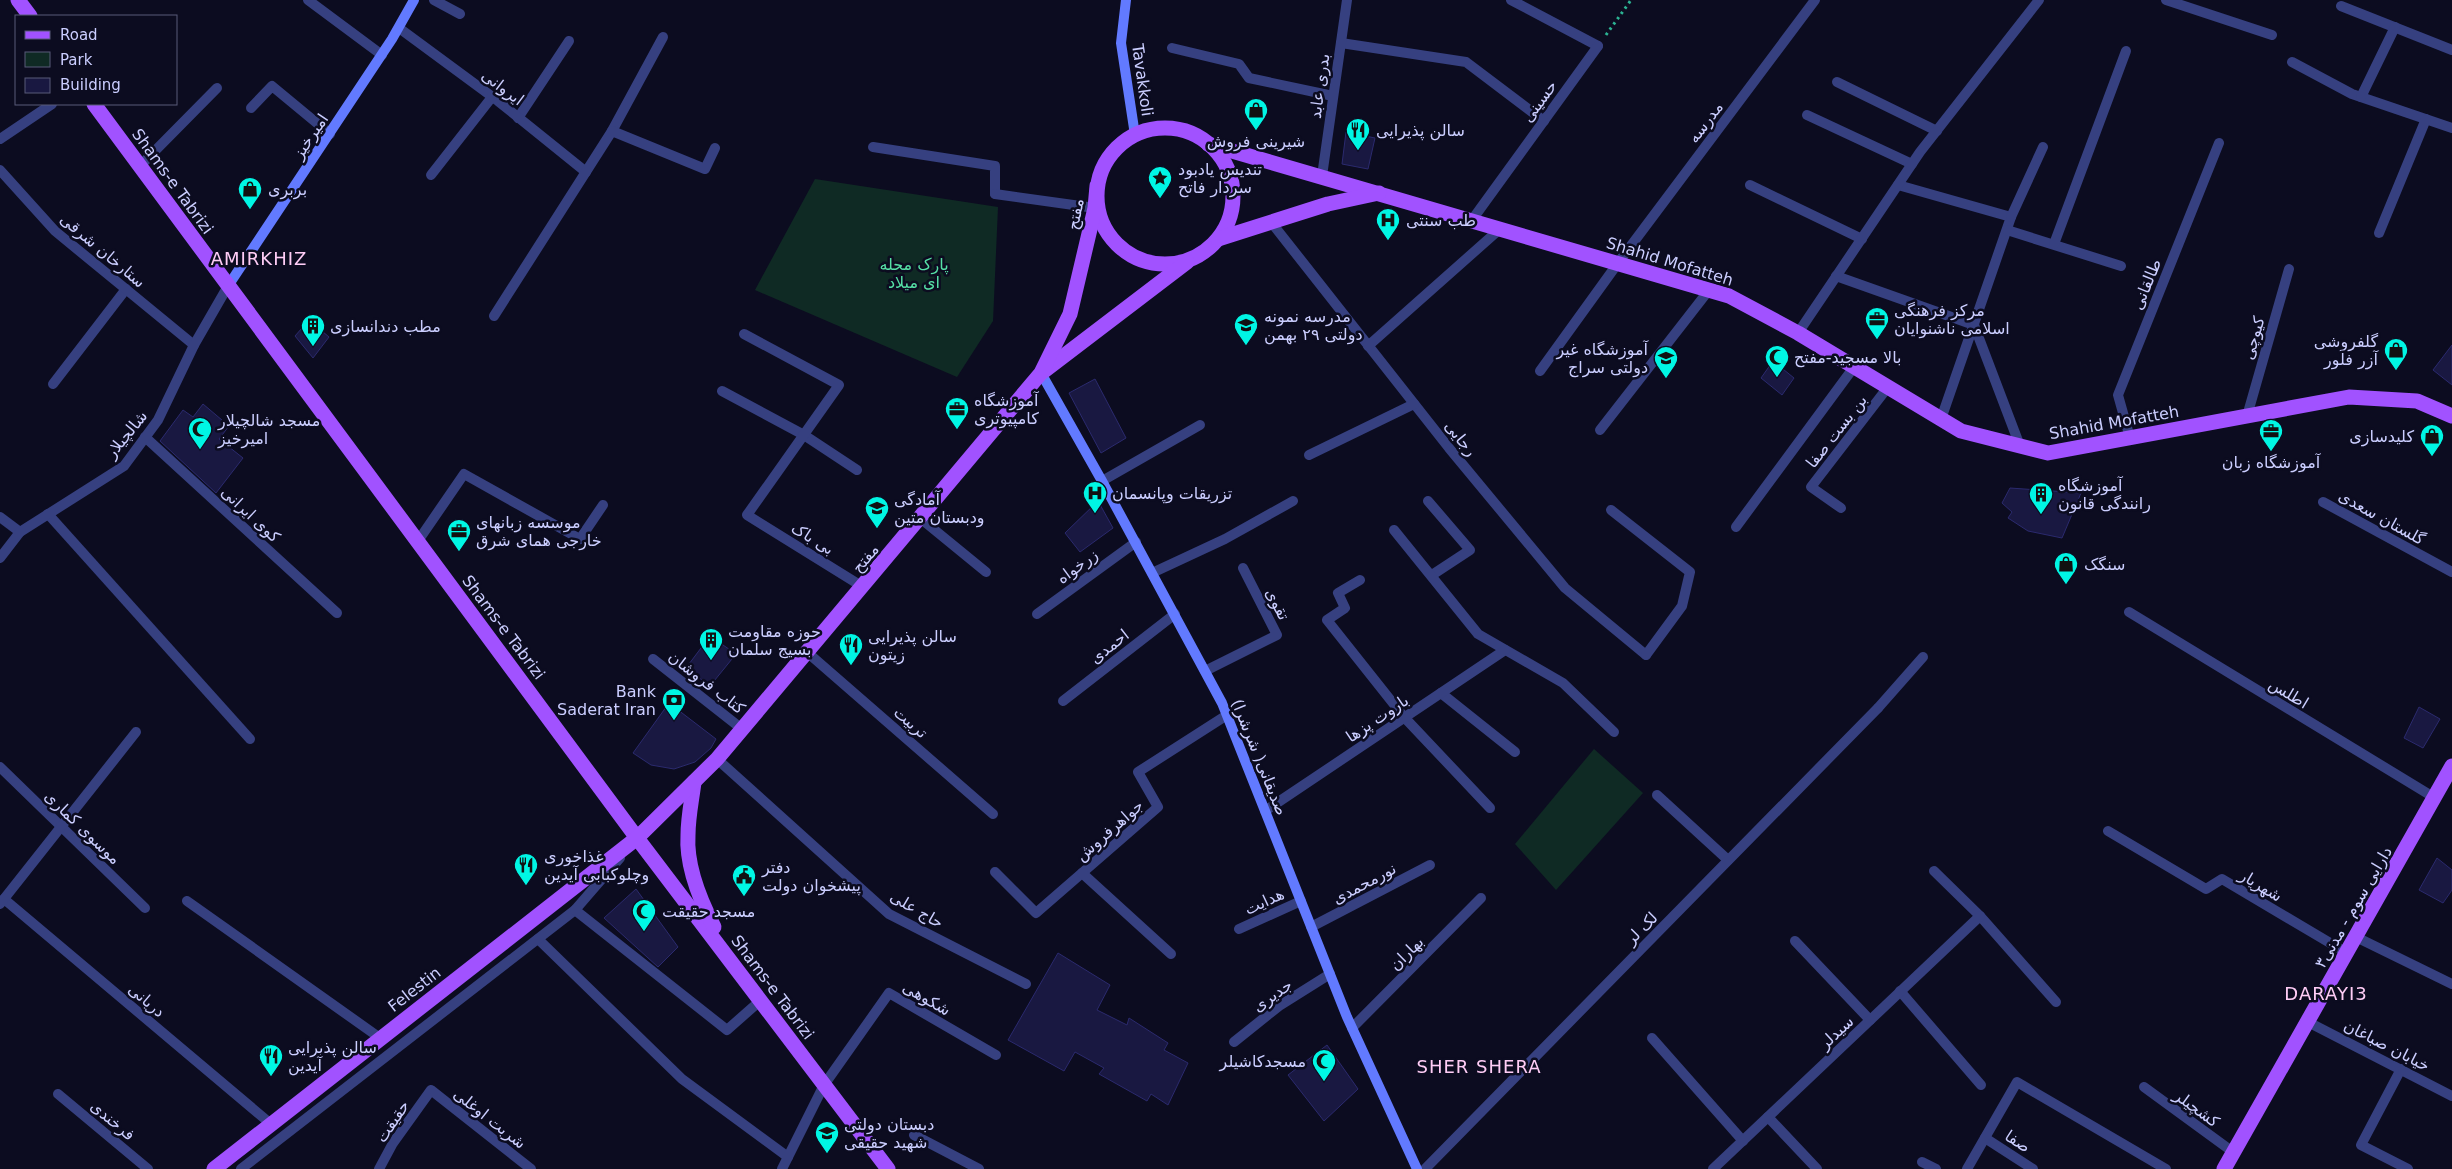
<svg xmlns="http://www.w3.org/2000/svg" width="2452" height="1169" viewBox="0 0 2452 1169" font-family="'DejaVu Sans',Cairo,sans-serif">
  <rect width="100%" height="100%" fill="#0c0c20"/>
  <g fill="#0f2a24">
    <polygon points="815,179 998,207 993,321 957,377 755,290"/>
    <polygon points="1594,749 1643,793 1556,890 1515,844"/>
  </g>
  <g fill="#191841" stroke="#2b2a6e">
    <polygon points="1346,132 1375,138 1368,169 1342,164"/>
    <polygon points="309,320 329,337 313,358 295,336"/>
    <polygon points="2452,345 2452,385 2433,370"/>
    <polygon points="1773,361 1794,378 1782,395 1761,378"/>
    <polygon points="1095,379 1126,438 1101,453 1069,393"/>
    <polygon points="203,404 229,426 219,439 243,458 216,493 160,441 183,410 193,417"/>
    <polygon points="2010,488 2081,493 2062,538 2028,531 2008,518 2012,512 2002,503"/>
    <polygon points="1098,501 1113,528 1080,552 1065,533"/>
    <polygon points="710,636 736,654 710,686 686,668"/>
    <polygon points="669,703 716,739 711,748 695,762 674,769 651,765 633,753"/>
    <polygon points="2419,707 2440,719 2423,748 2404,738"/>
    <polygon points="2437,858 2452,870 2452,890 2443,903 2419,890"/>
    <polygon points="636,889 678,947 658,967 604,918"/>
    <polygon points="1058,953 1110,985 1097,1010 1127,1025 1129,1018 1168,1043 1164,1050 1188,1063 1168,1105 1151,1094 1147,1101 1099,1074 1104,1068 1075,1052 1064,1071 1008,1040"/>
    <polygon points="1327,1045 1358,1089 1324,1121 1288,1075"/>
  </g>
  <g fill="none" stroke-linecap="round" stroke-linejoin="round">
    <polyline stroke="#2cb393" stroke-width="3" stroke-dasharray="2.5 4" stroke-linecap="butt" points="1606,35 1631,0"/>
    <g stroke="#364080" stroke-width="10">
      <polyline points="308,0 382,55"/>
      <polyline points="434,0 460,14"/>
      <polyline points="1511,0 1598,46"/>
      <polyline points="2166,0 2272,35"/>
      <polyline points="2341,6 2452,50"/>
      <polyline points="1341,43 1466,62 1544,121"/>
      <polyline points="1172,48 1239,64 1249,78 1333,96"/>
      <polyline points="2292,62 2352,94 2452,128"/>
      <polyline points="1837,82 1937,131"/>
      <polyline points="2361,97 2395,27"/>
      <polyline points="251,108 272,86 330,134"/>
      <polyline points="1807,115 1912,164"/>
      <polyline points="518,118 569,41"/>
      <polyline points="0,139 52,104"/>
      <polyline points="873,147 995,166 995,194"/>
      <polyline points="140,166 217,88"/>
      <polyline points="1322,176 1347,0"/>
      <polyline points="1750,185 1862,239"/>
      <polyline points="1898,185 2011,217 1941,419"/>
      <polyline points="2011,217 2043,147"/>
      <polyline points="1271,222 1449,448 1565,588 1646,655"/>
      <polyline points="2007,230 2121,266"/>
      <polyline points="2379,233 2426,119"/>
      <polyline points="2054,244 2126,51"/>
      <polyline points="1836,276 1974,325 2020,446"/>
      <polyline points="1368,346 1501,228"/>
      <polyline points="1540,371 1618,263 1815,0"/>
      <polyline points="53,384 126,289"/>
      <polyline points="722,391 804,435 857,470"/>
      <polyline points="2247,416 2289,269"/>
      <polyline points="1600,430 1709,290"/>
      <polyline points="145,437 337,613"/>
      <polyline points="1309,455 1414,404"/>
      <polyline points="1428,501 1470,550 1432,575"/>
      <polyline points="1841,508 1811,487 1888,387"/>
      <polyline points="48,514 250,739"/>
      <polyline points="1736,527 1854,367"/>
      <polyline points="1394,530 1478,634 1563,683 1614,732"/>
      <polyline points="418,541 464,474 580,539 603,505"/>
      <polyline points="1152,573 1225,539 1293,501"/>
      <polyline points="1360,580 1338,593 1345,608 1327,620 1404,717 1490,808"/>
      <polyline points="808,653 993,814"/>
      <polyline points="653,659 742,729"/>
      <polyline points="1205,671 1277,635 1243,568"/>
      <polyline points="1441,693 1515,752"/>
      <polyline points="1878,708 1923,657"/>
      <polyline points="717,759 889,914 1026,984"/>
      <polyline points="0,767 145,908"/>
      <polyline points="1657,795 1728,860"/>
      <polyline points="1934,871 1980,916 2056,1002"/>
      <polyline points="4,899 271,1124"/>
      <polyline points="187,901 380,1038"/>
      <polyline points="0,904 136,732"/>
      <polyline points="1239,929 1301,901"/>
      <polyline points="538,939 682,1079 788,1157"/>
      <polyline points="1900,991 1981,1085"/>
      <polyline points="1234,1042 1279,1006 1330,974"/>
      <polyline points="824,1085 889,993 996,1055"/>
      <polyline points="58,1094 148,1169"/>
      <polyline points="914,1135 979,1169"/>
      <polyline points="1985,1138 2033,1169"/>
      <polyline points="1922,1162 1936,1169"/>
      <polyline points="241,1169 575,910 620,858"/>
    </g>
    <g stroke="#364080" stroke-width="10">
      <polyline points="399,28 498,101 586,172"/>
      <polyline points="612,131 663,37"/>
      <polyline points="0,170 55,231 194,345"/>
      <polyline points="431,175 492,97"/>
      <polyline points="995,194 1095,208"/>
      <polyline points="1472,220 1598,46"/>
      <polyline points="494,316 612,131 705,169 715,148"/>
      <polyline points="1798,333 1920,152 2039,0"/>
      <polyline points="744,334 839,385 747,515 863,587"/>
      <polyline points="2130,438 2118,395 2219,143"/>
      <polyline points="1102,481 1200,425"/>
      <polyline points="2323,502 2452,572"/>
      <polyline points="1611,510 1690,572 1682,606 1646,655"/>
      <polyline points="0,517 20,532"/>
      <polyline points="920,518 986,572"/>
      <polyline points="0,558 20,532 124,466 158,420 194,345 228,286"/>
      <polyline points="2129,612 2435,798"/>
      <polyline points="1037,614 1136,542"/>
      <polyline points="1063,701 1175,614"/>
      <polyline points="1265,811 1505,650"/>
      <polyline points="2108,831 2206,889 2222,879 2347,953"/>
      <polyline points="995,872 1036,913 1158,807 1138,772 1227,715"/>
      <polyline points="1082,873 1171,954"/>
      <polyline points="575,910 727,1030 761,1000"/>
      <polyline points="1311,927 1430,865"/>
      <polyline points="2356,937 2452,984"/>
      <polyline points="1795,941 1870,1020"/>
      <polyline points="2308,1022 2452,1096"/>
      <polyline points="1352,1028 1481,898"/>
      <polyline points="1652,1038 1743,1141"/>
      <polyline points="2401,1069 2361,1145 2408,1169"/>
      <polyline points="2144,1087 2233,1152"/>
      <polyline points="1768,1117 1817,1169"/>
      <polyline points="379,1169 393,1143 431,1090 531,1169"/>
      <polyline points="782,1169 824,1085"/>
      <polyline points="1425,1169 1878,708"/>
      <polyline points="1713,1169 1980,916"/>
      <polyline points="1967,1169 2017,1082 2166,1169"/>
    </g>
    <g stroke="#627aff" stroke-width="10">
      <polyline points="1126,0 1121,43 1135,135"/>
      <polyline points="228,286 392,39 414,0"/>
      <polyline points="1041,373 1102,481 1222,703 1347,1017 1417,1169"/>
    </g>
    <g stroke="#a152ff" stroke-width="15">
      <polyline points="18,0 30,16"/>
      <polyline points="94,104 637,838 888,1169"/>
      <circle cx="1165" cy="196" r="68"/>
      <polyline points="1208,144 1729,296 1798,333 1961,431 2048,453 2349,397 2417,401 2452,416"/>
      <polyline points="1218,239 1328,204 1379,193"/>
      <polyline points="1044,371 1187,262"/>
      <path d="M694,782C692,799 688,817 688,835C686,865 700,900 714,927"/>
      <polyline points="214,1169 637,838 717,759 1041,373 1070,314 1095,208 1097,186"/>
      <polyline points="2224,1169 2452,766"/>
    </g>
  </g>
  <defs>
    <g id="shop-pin" transform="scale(1.25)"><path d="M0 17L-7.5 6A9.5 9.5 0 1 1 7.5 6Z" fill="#00f6e4" stroke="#0c0c20"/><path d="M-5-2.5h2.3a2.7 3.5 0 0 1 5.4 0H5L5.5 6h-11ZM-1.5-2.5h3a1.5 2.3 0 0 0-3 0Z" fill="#111"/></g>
    <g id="restaurant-pin" transform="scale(1.25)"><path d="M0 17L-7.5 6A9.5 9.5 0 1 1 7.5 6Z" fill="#00f6e4" stroke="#0c0c20"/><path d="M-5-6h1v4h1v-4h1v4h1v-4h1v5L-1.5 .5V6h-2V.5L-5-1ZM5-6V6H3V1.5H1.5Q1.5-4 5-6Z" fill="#111"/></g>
    <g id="sight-pin" transform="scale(1.25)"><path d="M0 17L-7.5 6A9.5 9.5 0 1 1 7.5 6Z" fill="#00f6e4" stroke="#0c0c20"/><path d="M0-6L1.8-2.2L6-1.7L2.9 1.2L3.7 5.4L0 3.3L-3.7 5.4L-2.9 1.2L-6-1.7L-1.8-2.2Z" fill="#111"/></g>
    <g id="hospital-pin" transform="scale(1.25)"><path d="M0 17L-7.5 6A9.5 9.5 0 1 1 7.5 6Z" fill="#00f6e4" stroke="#0c0c20"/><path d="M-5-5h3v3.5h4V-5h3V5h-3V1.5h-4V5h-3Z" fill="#111"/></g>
    <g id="office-pin" transform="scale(1.25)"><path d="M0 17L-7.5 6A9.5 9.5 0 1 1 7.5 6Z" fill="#00f6e4" stroke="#0c0c20"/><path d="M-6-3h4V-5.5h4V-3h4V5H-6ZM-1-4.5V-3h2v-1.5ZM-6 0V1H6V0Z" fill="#111"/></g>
    <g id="school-pin" transform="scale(1.25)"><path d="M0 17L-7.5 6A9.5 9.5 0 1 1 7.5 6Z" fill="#00f6e4" stroke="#0c0c20"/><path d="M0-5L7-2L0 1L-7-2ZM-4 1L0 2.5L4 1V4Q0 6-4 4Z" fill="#111"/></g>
    <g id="building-pin" transform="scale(1.25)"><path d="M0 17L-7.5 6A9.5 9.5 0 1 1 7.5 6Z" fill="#00f6e4" stroke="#0c0c20"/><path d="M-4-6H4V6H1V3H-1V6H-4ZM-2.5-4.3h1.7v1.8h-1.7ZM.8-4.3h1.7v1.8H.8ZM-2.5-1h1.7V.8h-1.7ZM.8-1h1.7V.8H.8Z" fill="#111"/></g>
    <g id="mosque-pin" transform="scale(1.25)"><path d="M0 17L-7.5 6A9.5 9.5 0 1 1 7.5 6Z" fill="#00f6e4" stroke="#0c0c20"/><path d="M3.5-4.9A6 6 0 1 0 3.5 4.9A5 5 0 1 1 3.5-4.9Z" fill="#111"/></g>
    <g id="bank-pin" transform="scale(1.25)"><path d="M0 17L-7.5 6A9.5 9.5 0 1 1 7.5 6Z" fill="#00f6e4" stroke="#0c0c20"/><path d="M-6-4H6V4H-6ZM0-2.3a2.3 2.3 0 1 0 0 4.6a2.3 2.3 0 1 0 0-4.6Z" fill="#111"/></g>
    <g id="civic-pin" transform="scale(1.25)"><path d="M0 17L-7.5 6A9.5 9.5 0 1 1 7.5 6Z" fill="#00f6e4" stroke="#0c0c20"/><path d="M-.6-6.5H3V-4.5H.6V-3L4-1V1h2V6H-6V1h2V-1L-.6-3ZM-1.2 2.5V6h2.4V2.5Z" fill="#111"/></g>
  </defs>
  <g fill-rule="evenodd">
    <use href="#shop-pin" x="1256" y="110"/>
    <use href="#restaurant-pin" x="1358" y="130"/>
    <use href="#sight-pin" x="1160" y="178"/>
    <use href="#shop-pin" x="250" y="189"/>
    <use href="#hospital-pin" x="1388" y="220"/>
    <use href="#office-pin" x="1877" y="319"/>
    <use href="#school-pin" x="1246" y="325"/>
    <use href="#building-pin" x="313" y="326"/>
    <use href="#shop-pin" x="2396" y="350"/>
    <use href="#mosque-pin" x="1777" y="357"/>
    <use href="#school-pin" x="1666" y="358"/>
    <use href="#office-pin" x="957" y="409"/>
    <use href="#mosque-pin" x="200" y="429"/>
    <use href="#office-pin" x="2271" y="431"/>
    <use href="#shop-pin" x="2432" y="436"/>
    <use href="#hospital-pin" x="1095" y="493"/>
    <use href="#building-pin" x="2041" y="494"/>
    <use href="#school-pin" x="877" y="508"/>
    <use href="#office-pin" x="459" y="531"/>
    <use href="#shop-pin" x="2066" y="564"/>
    <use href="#building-pin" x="711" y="640"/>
    <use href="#restaurant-pin" x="851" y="645"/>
    <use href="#bank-pin" x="674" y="700"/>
    <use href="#restaurant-pin" x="526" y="865"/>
    <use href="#civic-pin" x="744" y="876"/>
    <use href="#mosque-pin" x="644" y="911"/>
    <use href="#restaurant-pin" x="271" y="1056"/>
    <use href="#mosque-pin" x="1324" y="1061"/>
    <use href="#school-pin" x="827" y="1133"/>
  </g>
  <g text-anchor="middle" stroke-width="5" stroke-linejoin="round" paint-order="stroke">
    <g font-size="16" fill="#cbceff" stroke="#0c0c20">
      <text transform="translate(1143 80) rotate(82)" y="6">Tavakkoli</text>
      <text transform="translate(1319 86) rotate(-82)" y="6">بدری عابد</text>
      <text transform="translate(503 87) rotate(37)" y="6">ایروانی</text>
      <text transform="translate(1539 101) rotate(-54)" y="6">حسینی</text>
      <text transform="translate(1705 122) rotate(-53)" y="6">مدرسه</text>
      <text transform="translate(310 136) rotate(-56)" y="6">امیرخیز</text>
      <text transform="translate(173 181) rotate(54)" y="6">Shams-e Tabrizi</text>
      <text transform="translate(1075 214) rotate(-79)" y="6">مفتح</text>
      <text transform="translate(103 250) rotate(40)" y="6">ستارخان شرقی</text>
      <text transform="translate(1670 261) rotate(17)" y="6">Shahid Mofatteh</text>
      <text transform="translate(2146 284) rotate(-68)" y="6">طالقانی</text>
      <text transform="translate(2253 338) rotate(-74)" y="6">کیوچی</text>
      <text transform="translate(2114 422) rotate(-10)" y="6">Shahid Mofatteh</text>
      <text transform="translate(1836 431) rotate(-52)" y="6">بن بست صفا</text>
      <text transform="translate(126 434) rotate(-51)" y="6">شالچیلار</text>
      <text transform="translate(1461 438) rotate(51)" y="6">رجایی</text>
      <text transform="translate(251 514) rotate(43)" y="6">کوی ایرانی</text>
      <text transform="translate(2382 517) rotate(29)" y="6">گلستان سعدی</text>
      <text transform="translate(813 538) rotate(32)" y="6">بی باک</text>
      <text transform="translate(865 558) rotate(-50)" y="6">مفتح</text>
      <text transform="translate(1077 566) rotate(-36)" y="6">زرخواه</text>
      <text transform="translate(1278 604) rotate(63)" y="6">تقوی</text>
      <text transform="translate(504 627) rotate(53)" y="6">Shams-e Tabrizi</text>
      <text transform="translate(1109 646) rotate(-38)" y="6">احمدی</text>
      <text transform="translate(707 682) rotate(38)" y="6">کتاب فروشان</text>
      <text transform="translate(2289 693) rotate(31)" y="6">اطلس</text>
      <text transform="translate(1377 718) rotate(-34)" y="6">باروت پزها</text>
      <text transform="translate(911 722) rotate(41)" y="6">تربیت</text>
      <text transform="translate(1260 757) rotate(68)" y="6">(شرشرا )صدیقانی</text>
      <text transform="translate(83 827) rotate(44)" y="6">موسوی کماری</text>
      <text transform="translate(1109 830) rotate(-41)" y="6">جواهرفروش</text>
      <text transform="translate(1364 883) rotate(-28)" y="6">نورمحمدی</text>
      <text transform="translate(2261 885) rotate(31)" y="6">شهریار</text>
      <text transform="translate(1264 901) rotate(-25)" y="6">هدایت</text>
      <text transform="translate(2353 907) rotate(-60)" y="6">دارایی سوم - مدنی۳</text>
      <text transform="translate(917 909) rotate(30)" y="6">حاج علی</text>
      <text transform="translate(1641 928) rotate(-45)" y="6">لک لر</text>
      <text transform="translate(1406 953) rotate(-45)" y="6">بهاران</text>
      <text transform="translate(773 987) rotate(53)" y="6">Shams-e Tabrizi</text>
      <text transform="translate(414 989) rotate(-38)" y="6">Felestin</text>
      <text transform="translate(1272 995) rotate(-35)" y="6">جدیری</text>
      <text transform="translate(927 998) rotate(30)" y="6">شکوهی</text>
      <text transform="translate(147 1000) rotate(40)" y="6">دریانی</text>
      <text transform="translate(1836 1032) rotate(-43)" y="6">سیدلر</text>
      <text transform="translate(2387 1045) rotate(27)" y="6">خیابان صباغان</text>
      <text transform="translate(2197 1108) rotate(36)" y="6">کشچیلر</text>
      <text transform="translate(490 1118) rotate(38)" y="6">شربت اوغلی</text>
      <text transform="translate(113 1120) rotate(40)" y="6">فرخندی</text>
      <text transform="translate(392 1121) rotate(-56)" y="6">حقیقت</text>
      <text transform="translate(2018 1141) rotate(33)" y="6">صفا</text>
    </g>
    <g font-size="16" fill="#cbceff" stroke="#0c0c20" text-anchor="start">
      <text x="1376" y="136">سالن پذیرایی</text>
      <text x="1256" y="147" text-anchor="middle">شیرینی فروش</text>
      <text x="1178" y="175">تندیس یادبود<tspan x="1178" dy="18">سردار فاتح</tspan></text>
      <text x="268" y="195">بربری</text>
      <text x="1406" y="226">طب سنتی</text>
      <text x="1894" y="316">مرکز فرهنگی<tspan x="1894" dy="18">اسلامی ناشنوایان</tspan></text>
      <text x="1264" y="322">مدرسه نمونه<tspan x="1264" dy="18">دولتی ۲۹ بهمن</tspan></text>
      <text x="330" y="332">مطب دندانسازی</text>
      <text x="2378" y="347" text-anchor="end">گلفروشی<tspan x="2378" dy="18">آزر فلور</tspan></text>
      <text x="1648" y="355" text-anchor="end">آموزشگاه غیر<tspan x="1648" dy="18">دولتی سراج</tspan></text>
      <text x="1794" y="363">بالا مسجید-مفتح</text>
      <text x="974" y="406">آموزشگاه<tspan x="974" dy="18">کامپیوتری</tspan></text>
      <text x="218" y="426">مسجد شالچیلار<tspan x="218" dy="18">امیرخیز</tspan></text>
      <text x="2414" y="442" text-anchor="end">کلیدسازی</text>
      <text x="2271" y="468" text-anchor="middle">آموزشگاه زبان</text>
      <text x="2058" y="491">آموزشگاه<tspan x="2058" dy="18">رانندگی قانون</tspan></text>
      <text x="1112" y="499">تزریقات وپانسمان</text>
      <text x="894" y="505">آمادگی<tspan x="894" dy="18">ودبستان متین</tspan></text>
      <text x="476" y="528">موسسه زبانهای<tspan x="476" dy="18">خارجی همای شرق</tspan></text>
      <text x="2084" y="570">سنگک</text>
      <text x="728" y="637">حوزه مقاومت<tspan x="728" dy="18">بسیج سلمان</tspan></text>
      <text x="868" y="642">سالن پذیرایی<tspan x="868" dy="18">زیتون</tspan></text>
      <text x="656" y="697" text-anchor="end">Bank<tspan x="656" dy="18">Saderat Iran</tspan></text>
      <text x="544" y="862">غذاخوری<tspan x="544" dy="18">وچلوکبابی آیدین</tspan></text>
      <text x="762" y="873">دفتر<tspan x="762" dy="18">پیشخوان دولت</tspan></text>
      <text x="662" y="917">مسجد حقیقت</text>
      <text x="288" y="1053">سالن پذیرایی<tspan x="288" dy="18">آیدین</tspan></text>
      <text x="1306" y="1067" text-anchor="end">مسجدکاشیلر</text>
      <text x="844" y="1130">دبستان دولتی<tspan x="844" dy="18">شهید حقیقی</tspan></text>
    </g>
    <g font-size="16" fill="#56e0a6" stroke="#0c0c20">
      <text x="914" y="270">پارک محله<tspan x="914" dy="18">ای میلاد</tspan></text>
    </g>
    <g font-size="18" letter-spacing="1" fill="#ffcdf6" stroke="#0c0c20">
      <text x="259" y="265">AMIRKHIZ</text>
      <text x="2326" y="1000">DARAYI3</text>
      <text x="1479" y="1073">SHER SHERA</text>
    </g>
  </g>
  <rect x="15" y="15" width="162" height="90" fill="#0c0c20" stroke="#585a79"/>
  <rect x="25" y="31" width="25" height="8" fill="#a152ff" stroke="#585a79"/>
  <text x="60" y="40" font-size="15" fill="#cbceff">Road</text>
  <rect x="25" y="52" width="25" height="15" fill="#0f2a24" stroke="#585a79"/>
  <text x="60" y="65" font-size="15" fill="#cbceff">Park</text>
  <rect x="25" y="78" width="25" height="15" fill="#191841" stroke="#585a79"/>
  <text x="60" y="90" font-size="15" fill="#cbceff">Building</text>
</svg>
